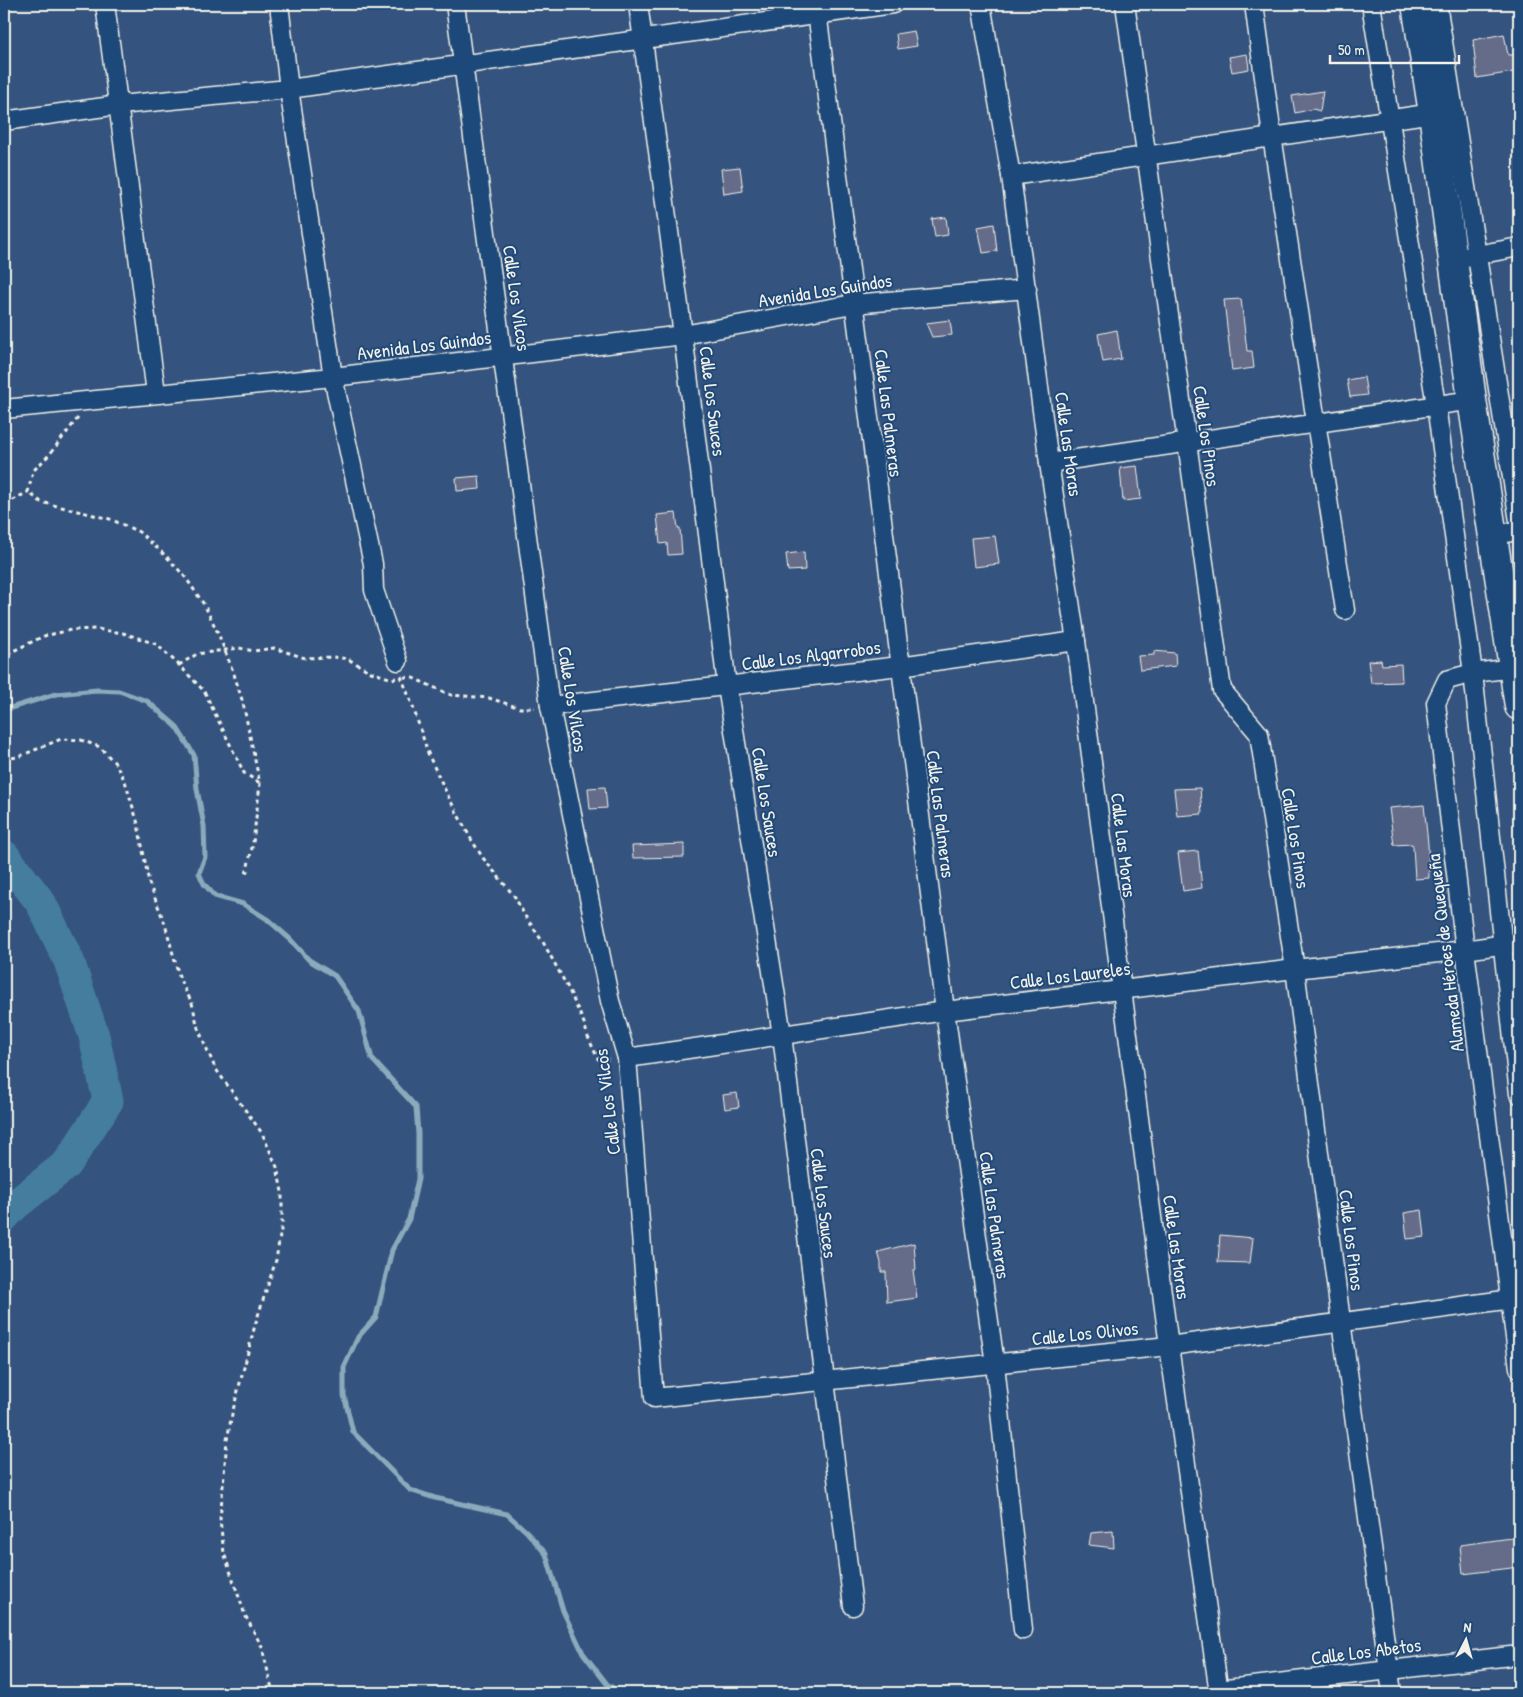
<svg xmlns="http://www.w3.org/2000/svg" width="1523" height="1697" viewBox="0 0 1523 1697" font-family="'Patrick Hand',sans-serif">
  <rect width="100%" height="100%" fill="#34547f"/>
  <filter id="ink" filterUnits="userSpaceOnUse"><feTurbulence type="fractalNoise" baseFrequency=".02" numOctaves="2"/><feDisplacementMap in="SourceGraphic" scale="10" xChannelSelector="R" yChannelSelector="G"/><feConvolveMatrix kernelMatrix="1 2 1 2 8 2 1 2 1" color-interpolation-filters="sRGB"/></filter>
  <g filter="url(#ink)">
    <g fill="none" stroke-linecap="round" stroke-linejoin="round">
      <polyline stroke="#8babbc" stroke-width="5" points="4,710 56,694 97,690 119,691 147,701 176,726 194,755 197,789 204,826 205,857 199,873 204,884 215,896 243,904 267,919 290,939 309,960 335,976 359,1011 372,1059 416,1107 418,1134 418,1179 409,1219 392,1250 376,1317 358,1337 344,1367 344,1395 353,1432 410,1490 435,1498 507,1514 527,1532 546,1554 563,1611 583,1653 607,1684 621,1693"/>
      <polyline stroke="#457d9f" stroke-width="31" points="4,855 41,903 69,961 94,1036 108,1101 67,1164 15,1205 4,1217"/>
    </g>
    <g fill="#656c8a" stroke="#f4f1e8">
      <polygon points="914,31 917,46 898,49 896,34"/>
      <polygon points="1504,34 1508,55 1519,55 1519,71 1477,78 1473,40"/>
      <polygon points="1247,54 1249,69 1232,72 1229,57"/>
      <polygon points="1323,91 1320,111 1313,109 1295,113 1292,96"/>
      <polygon points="740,167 743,191 724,194 721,169"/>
      <polygon points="946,217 948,235 935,237 932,219"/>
      <polygon points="994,224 997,251 983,253 978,227"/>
      <polygon points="1241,299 1247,351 1252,351 1254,368 1232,371 1224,300"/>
      <polygon points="950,320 952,335 932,337 926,323"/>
      <polygon points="1117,330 1121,359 1103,362 1098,334"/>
      <polygon points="1364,377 1367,395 1350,397 1347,380"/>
      <polygon points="1137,466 1141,499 1123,501 1120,468"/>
      <polygon points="479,476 480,489 457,491 456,478"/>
      <polygon points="676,513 678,529 680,529 682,554 668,555 667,543 660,544 657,515"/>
      <polygon points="995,536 999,564 974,567 971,538"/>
      <polygon points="804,552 805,570 788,571 786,554"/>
      <polygon points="1154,651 1175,653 1176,666 1140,670 1138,656 1154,655"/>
      <polygon points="1381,660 1382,665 1401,664 1402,682 1371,683 1368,661"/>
      <polygon points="605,787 607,808 590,809 588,788"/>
      <polygon points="1200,788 1202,814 1177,816 1174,789"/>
      <polygon points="1424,805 1428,844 1429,878 1415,879 1413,846 1412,844 1394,845 1389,808"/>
      <polygon points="684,844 684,857 633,858 632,846"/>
      <polygon points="1198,851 1202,888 1183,891 1178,853"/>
      <polygon points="737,1093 739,1107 725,1109 723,1095"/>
      <polygon points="1422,1210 1425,1237 1407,1239 1404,1213"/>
      <polygon points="1220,1235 1253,1238 1250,1263 1218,1262"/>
      <polygon points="914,1243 916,1270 913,1270 917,1298 887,1302 886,1272 881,1272 881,1263 878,1252"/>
      <polygon points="1113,1531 1114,1548 1089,1545 1091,1533"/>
      <polygon points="1519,1537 1519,1567 1463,1574 1460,1545"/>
    </g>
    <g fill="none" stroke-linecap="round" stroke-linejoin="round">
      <g stroke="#f4f1e8" stroke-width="21">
        <g id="street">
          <polyline points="105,4 156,393"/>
          <polyline points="279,4 289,89 333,377 373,564 374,590 398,661"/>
          <polyline points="455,4 550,706 610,1001 627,1058 654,1398 1169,1346 1519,1298"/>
          <polyline points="638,4 683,335 727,686 782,1035 853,1606"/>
          <polyline points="816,4 945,1011 995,1364 1023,1630"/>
          <polyline points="981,4 1011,176 1049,463 1076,641 1169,1346 1219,1693"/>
          <polyline points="1125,4 1222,690 1259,734 1295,969 1341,1321 1392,1693"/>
          <polyline points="1254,4 1272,136 1345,610"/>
          <polyline points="1371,4 1436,405 1473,673 1519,1094"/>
          <polyline points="1437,4 1519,521"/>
          <polyline points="4,121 119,105 289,89 893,4"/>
          <polyline points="1011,176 1433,113"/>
          <polyline points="1466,257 1519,247"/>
          <polyline points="4,409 333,377 683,335 853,304 1027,289"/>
          <polyline points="1049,463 1472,400"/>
          <polyline points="1494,536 1519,530"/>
          <polyline points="1514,668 1473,673 1447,680 1436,703 1465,950 1519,1368"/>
          <polyline points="550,706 900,666 1076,641"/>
          <polyline points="627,1058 945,1011 1295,969 1465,950 1519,942"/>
          <polyline points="1218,1690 1519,1655"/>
        </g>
      </g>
      <g stroke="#f4f1e8" stroke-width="31">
        <polyline id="primary" points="1416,4 1433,113 1472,400 1519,706"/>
      </g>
      <g stroke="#f4f1e8" stroke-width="3" stroke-dasharray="4 4" stroke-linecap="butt">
        <polyline points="78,418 49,455 33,471 28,492 41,502 110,519 139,532 167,557 186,578 205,606 218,633 234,674 243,703 260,784 253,843 246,875"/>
        <polyline points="4,513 9,502 28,492"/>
        <polyline points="4,662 11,652 44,636 71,630 96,629 123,633 156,644 179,665 204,691 244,773 260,783"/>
        <polyline points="179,665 197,654 239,648 254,651 274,648 305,658 333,657 348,659 371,672 392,679 396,678"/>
        <polyline points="401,676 413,707 429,756 449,798 471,839 483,858 515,897 525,916 543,942 568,988 584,1023 588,1037 598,1059 610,1059"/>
        <polyline points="404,677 413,678 451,695 489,698 520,708 535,708"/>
        <polyline points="4,759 18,757 61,739 81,740 100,747 115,763 125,781 138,824 149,883 165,924 180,980 192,1003 198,1028 215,1068 262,1133 277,1167 282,1192 282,1224 276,1260 255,1325 232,1414 227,1440 220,1520 224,1553 245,1615 262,1647 273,1693"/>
      </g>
      <use href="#street" stroke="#1f4a7a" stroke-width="18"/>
      <use href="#primary" stroke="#1f4a7a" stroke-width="28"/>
    </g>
  </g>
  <g text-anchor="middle" stroke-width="4" stroke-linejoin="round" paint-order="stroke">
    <g font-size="19" fill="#f4f1e8" stroke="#1f4a7a">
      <text transform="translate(825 290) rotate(-9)" y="7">Avenida Los Guindos</text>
      <text transform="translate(517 298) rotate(82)" y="7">Calle Los Vilcos</text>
      <text transform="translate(424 345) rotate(-7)" y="7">Avenida Los Guindos</text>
      <text transform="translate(713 401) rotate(83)" y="7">Calle Los Sauces</text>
      <text transform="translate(889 413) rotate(83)" y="7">Calle Las Palmeras</text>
      <text transform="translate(1207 436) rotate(82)" y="7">Calle Los Pinos</text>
      <text transform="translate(1069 444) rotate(82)" y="7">Calle Las Moras</text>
      <text transform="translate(811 655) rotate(-7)" y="7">Calle Los Algarrobos</text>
      <text transform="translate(573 699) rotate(81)" y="7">Calle Los Vilcos</text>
      <text transform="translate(767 802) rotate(81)" y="7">Calle Los Sauces</text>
      <text transform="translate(941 814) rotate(83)" y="7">Calle Las Palmeras</text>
      <text transform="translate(1296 838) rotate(81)" y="7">Calle Los Pinos</text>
      <text transform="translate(1124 845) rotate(83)" y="7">Calle Las Moras</text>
      <text transform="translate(1445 953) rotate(-97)" y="7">Alameda Héroes de Quequeña</text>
      <text transform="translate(1070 975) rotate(-7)" y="7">Calle Los Laureles</text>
      <text transform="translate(607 1102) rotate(-97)" y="7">Calle Los Vilcos</text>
      <text transform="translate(824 1203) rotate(83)" y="7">Calle Los Sauces</text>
      <text transform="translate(995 1215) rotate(82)" y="7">Calle Las Palmeras</text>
      <text transform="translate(1352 1240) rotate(83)" y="7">Calle Los Pinos</text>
      <text transform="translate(1177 1247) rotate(82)" y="7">Calle Las Moras</text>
      <text transform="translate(1085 1333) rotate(-6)" y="7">Calle Los Olivos</text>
      <text transform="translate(1366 1651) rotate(-7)" y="7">Calle Los Abetos</text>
    </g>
  </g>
  <rect width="1523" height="1697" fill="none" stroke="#1f4a7a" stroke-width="20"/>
  <rect x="10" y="10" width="1503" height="1677" fill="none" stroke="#f4f1e8" stroke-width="2" filter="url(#ink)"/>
  <g transform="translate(1466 1640) rotate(6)" stroke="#1f4a7a" stroke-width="4" paint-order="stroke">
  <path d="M0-4L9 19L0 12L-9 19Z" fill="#f4f1e8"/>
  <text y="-8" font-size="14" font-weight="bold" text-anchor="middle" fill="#f4f1e8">N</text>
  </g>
  <path d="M1330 55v8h129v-8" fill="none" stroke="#f4f1e8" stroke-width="2.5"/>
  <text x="1338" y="55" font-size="15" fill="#f4f1e8" stroke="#1f4a7a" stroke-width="4" paint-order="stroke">50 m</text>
</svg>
